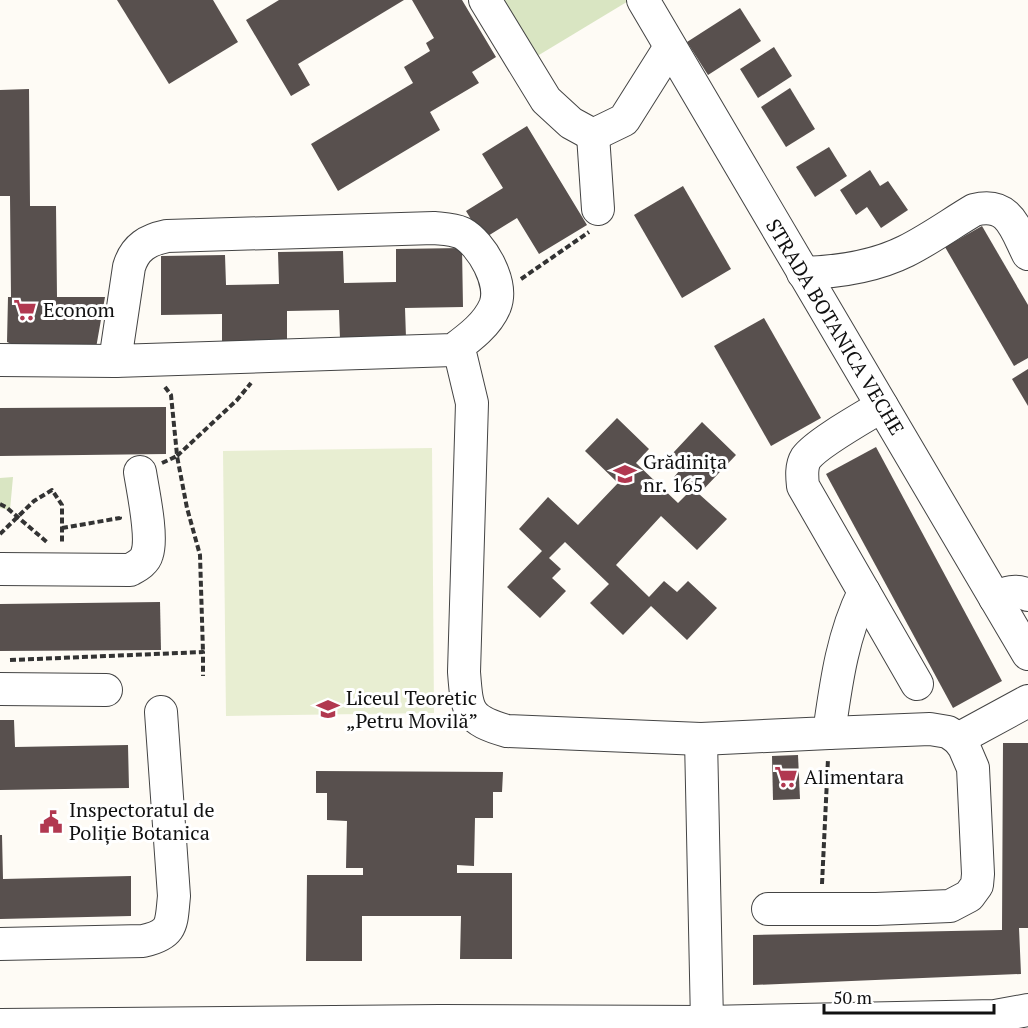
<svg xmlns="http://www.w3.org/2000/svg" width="1028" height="1028" viewBox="0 0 1028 1028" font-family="'PT Serif',serif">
  <rect width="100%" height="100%" fill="#fefbf5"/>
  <g fill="#d9e5c2">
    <polygon points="497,0 630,0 534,58"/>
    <polygon points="13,477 10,510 0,508 0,478"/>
  </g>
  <polygon fill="#e8eed2" points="432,448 434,713 226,716 223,451"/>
  <g fill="#58504e">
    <polygon points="117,0 213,0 238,42 169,84"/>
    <polygon points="279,0 404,0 298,64 310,85 291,96 246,20"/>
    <polygon points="412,0 462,0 496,57 472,72 479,83 430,112 440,130 338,191 311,144 413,83 404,67 430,51 426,43 434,38"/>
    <polygon points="740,8 761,41 708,75 687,42"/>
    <polygon points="774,47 792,76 758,98 740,69"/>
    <polygon points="790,88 815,129 786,147 761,107"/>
    <polygon points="29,89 30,206 56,206 57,297 105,297 96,348 18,347 7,342 8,297 11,297 10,196 0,196 0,90"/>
    <polygon points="527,126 587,225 539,254 517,218 483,239 466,211 503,188 482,154"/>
    <polygon points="829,147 847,176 815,197 796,167"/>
    <polygon points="870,170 880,186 888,181 908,210 881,228 867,207 856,215 840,190"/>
    <polygon points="683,186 731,269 682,298 634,215"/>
    <polygon points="982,226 1028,305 1028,358 1014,366 945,247"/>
    <polygon points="462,248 463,307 405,308 406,338 340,339 339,310 287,311 287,342 222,343 222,314 161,315 161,256 225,255 226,285 279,284 278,252 343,251 344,283 396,282 396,249"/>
    <polygon points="764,318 821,418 771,446 714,346"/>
    <polygon points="1028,369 1028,406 1012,379"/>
    <polygon points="166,407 166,454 0,456 0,408"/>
    <polygon points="617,418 649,449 636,463 678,503 689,492 674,477 685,464 673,453 702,422 736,455 699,494 727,519 697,550 661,516 616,565 649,597 664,581 677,592 688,581 717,608 687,640 651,606 623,635 590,603 609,584 565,542 549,558 561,569 552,578 566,591 540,618 507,587 542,551 519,529 548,497 578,525 618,483 585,451"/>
    <polygon points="876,447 1002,681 953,708 826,474"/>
    <polygon points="160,602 161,650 0,651 0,604"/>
    <polygon points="0,720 14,720 15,747 128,745 129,788 0,790"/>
    <polygon points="1003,743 1028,743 1028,928 1019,928 1021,974 753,985 753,935 1002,930"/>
    <polygon points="798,755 800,799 773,800 772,756"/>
    <polygon points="316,771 503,772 502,792 493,792 493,818 475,818 474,866 457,865 457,873 512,873 512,959 460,959 461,916 362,916 362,961 306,961 307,875 363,875 363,868 346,868 347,821 327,820 327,793 316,793"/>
    <polygon points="0,835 2,835 3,879 131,876 131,916 0,919"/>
  </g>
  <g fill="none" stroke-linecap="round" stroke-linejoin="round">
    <g stroke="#444" stroke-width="34">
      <g id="minor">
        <polyline points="485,0 546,100 571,123 593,135 624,120 670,47"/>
        <polyline points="643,0 1028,654"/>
        <polyline points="593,135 598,209"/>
        <path d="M803,273C838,272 874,267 906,251C930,239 952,223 974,210C1009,201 1015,228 1028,254"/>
        <path d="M453,350C469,338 487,325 495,306C504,283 482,244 462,233C453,229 444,229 434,228L167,236C148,240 135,247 129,267L115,361L453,350L461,357L472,403L464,672C467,711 467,720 507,731L701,739"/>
        <polyline points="0,360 115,361"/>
        <path d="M882,406C864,417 817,443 806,458C801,466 802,477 803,486L917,684"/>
        <path d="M0,569L130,570C137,566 145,562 147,554C153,537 143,491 140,472"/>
        <path d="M995,598C1006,592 1016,589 1028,595"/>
        <polyline points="0,689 106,690"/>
        <polyline points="829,733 930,729 948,732 958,739 1028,701"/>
        <polyline points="768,909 876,909 950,906 969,896 977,885 978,874 973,768 964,747 958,739"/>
        <path d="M0,944L143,941C174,934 171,924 174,896L161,712"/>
        <path d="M707,1022L701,739L829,733C836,684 842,636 864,592"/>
        <polyline points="0,1025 440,1021 707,1022 995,1016 1028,1010"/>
      </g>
    </g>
    <g stroke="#333" stroke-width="4" stroke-dasharray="6 3" stroke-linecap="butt">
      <polyline points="521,279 589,232"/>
      <polyline points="165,387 171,395 177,455"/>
      <polyline points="177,456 237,400 251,383"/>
      <polyline points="162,463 177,456 187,508 200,555 203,652"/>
      <polyline points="0,504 6,507 48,543"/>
      <polyline points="62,528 120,518 120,516"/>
      <polyline points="0,534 34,501 52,490 62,505 62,543"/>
      <polyline points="10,660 203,652 203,676"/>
      <polyline points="822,884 828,759"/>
    </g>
    <use href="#minor" stroke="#fff" stroke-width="32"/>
  </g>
  <defs>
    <g id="supermarket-bare" transform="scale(1.8)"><path d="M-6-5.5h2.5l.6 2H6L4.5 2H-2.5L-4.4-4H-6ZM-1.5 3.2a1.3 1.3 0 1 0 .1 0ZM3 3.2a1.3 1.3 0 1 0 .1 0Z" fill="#b13850" stroke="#fff" stroke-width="2.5" paint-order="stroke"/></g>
    <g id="school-bare" transform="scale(1.8)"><path d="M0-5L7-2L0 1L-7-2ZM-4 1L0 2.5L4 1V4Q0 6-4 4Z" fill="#b13850" stroke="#fff" stroke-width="2.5" paint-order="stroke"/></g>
    <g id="civic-bare" transform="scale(1.8)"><path d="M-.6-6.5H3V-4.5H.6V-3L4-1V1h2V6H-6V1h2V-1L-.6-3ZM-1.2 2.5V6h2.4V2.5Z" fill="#b13850" stroke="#fff" stroke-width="2.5" paint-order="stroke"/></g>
  </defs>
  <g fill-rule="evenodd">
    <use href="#supermarket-bare" x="25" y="310"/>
    <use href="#school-bare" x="625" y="474"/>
    <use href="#school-bare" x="328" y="709"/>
    <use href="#supermarket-bare" x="786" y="777"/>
    <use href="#civic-bare" x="51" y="822"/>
  </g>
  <g text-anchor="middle" stroke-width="6" stroke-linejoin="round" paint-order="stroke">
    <g font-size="20" fill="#111" stroke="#fff" text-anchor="start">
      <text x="43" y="317">Econom</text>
      <text x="643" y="469">Grădinița<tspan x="643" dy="23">nr. 165</tspan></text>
      <text x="346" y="705">Liceul Teoretic<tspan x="346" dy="23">„Petru Movilă”</tspan></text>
      <text x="804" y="784">Alimentara</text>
      <text x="69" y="817">Inspectoratul de<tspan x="69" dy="23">Poliție Botanica</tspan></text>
    </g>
    <g font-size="20" fill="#111" stroke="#fff">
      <text transform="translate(835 327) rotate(59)" y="7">STRADA BOTANICA VECHE</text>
    </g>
  </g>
  <path d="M824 1004v9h170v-9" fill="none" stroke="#111111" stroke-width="3"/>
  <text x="833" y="1004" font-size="18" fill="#111111" stroke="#ffffff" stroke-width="4.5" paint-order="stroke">50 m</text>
</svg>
